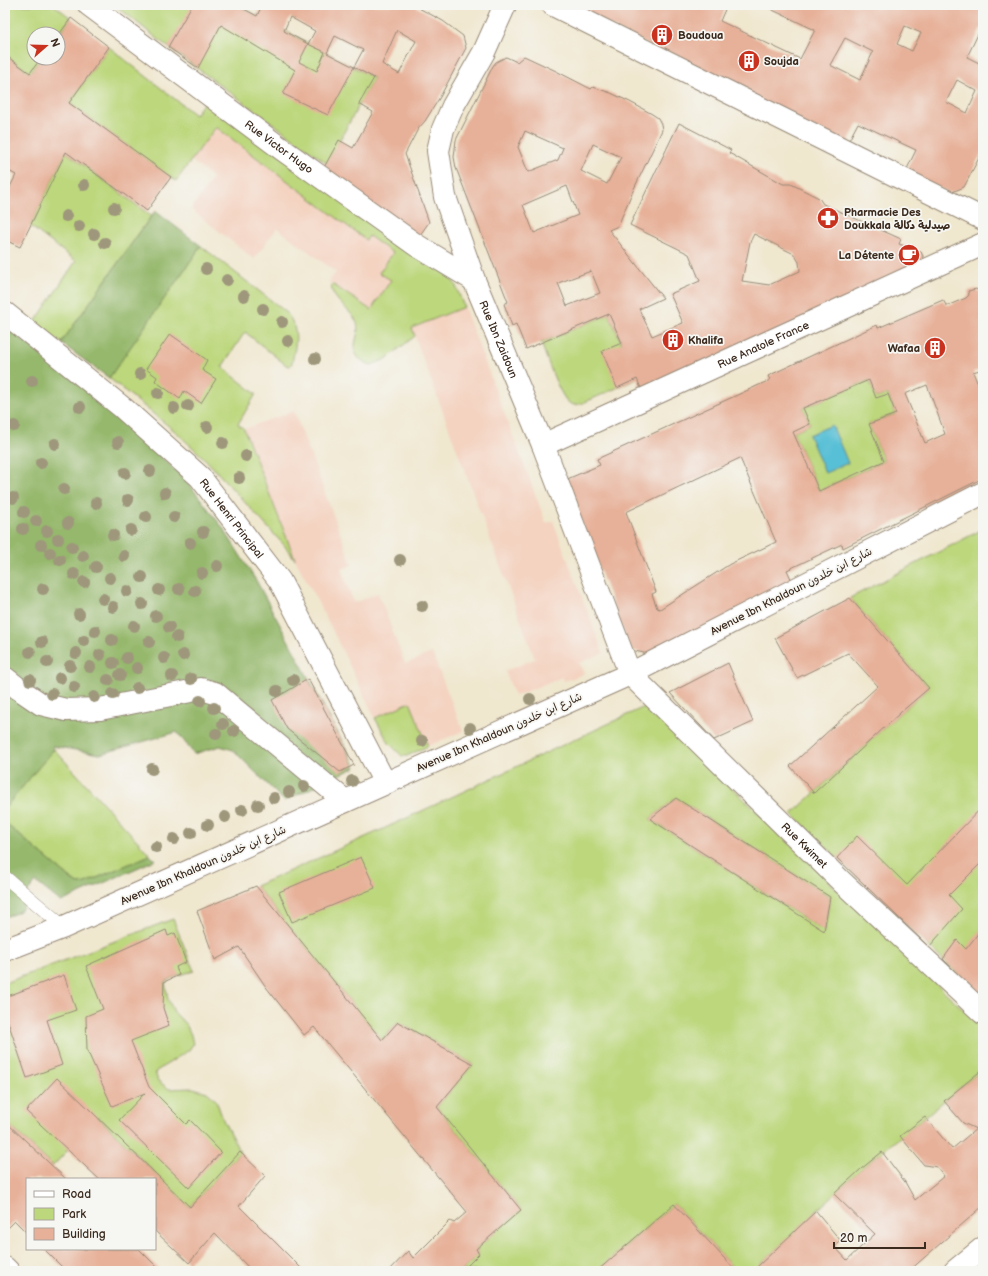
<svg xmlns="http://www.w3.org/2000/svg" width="988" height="1276" viewBox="0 0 988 1276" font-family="'Balsamiq Sans','Playpen Sans Arabic',sans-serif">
  <rect width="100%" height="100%" fill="#f6f6f2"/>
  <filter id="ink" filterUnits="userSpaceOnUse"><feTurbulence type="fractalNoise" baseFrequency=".025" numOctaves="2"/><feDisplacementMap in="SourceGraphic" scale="8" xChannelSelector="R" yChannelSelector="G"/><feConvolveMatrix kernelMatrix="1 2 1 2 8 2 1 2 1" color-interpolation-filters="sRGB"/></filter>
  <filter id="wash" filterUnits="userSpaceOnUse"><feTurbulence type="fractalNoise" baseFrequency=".012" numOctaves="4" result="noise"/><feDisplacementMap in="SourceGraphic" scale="16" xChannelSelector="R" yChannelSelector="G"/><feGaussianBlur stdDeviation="0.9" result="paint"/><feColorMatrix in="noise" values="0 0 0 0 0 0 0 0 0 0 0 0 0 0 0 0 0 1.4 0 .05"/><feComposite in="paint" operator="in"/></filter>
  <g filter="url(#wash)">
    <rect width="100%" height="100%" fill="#f0e7cf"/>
    <g fill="#f4d3c1">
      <polygon points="216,127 366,240 369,236 393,254 391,280 371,310 329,282 336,272 277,228 254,259 191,209 213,178 191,160"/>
      <polygon points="464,307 546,523 553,521 603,653 579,663 584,674 564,681 562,677 515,696 505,671 535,659 412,329"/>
      <polygon points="294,411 352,565 341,569 354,603 378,593 405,664 432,653 463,731 428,746 410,702 375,718 330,625 295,559 244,429"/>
    </g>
    <g fill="#bcd77c" stroke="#7c804d" fill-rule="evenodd">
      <polygon points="5,5 54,5 71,18 58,36 58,34 34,34 34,58 41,58 30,73 5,55"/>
      <polygon points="115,5 237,5 374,78 327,163 168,47"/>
      <path d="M109,47L195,115L205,101L449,276L455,284L464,307L412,328L415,336L386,359L371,365C339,353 366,337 355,319C349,309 328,296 332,284L371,310L391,280L379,273L393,253L369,236L366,240L216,127L176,181L69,103Z"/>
      <polygon points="66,152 151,216 61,343 35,322 76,261 30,226"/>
      <path d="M201,246L286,312C300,330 296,342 292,363L290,366L286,365L245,332L222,367L256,394L238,424L244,429L295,559L284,545L206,460L176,432L109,378Z"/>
      <path d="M609,314L637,379L583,403C579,404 575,406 571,404C560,400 546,355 541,343Z"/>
      <polygon points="869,380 876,398 888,394 896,414 869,424 884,461 819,491 793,432 810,424 803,408"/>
      <polygon points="983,529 983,999 792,814 901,712 929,688 850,598"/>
      <polygon points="410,702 428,746 407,756 402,756 389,743 375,718"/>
      <path d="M642,708H650L844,896L983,1028V1069L861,1169L753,1271H736L674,1204L597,1271H462L479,1254L476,1249L521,1210L437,1107L473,1064L398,1022L382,1040L256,886L379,831ZM676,798L830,897L824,931L650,819Z"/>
      <polygon points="54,749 142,846 150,855 85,883 80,884 76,883 5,823 5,808"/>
      <polygon points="173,919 194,971 179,975 165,982 168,999 174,1012 187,1026 191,1035 193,1044 189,1050 155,1072 158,1081 169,1089 193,1088 207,1092 216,1100 224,1122 240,1152 190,1207 98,1117 53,1166 7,1123 5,1125 5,983"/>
    </g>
    <g fill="#95b86c" stroke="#687145">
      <polygon points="155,211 201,246 109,378 61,343"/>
      <polygon points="5,326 101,402 183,477 196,493 223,528 257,582 356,767 284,801 233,750 220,746 194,754 177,732 100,754 52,746 54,749 5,808"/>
      <path d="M5,823L76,883L80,884L85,883L150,855L155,860L61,902L36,882L22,899C27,912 15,913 5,917Z"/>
    </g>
    <polygon fill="#59c0d6" stroke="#4a757a" points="832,425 848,463 825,473 809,435"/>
    <g id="blocks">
      <g fill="#e7b098" fill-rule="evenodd">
        <path d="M192,5H237L257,16L262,5H413L443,21L463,36L466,48L440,97L425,121L418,129L405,154L429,222L418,238L322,171L339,140L353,148L373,112L359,104L374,78L354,67L363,50L335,36L327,53L354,67L328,115L283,94L295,70L221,25L198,68L168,47ZM290,17L315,31L308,44L325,52L317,71L299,62L308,44L284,31ZM397,30L416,41L399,74L382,64Z"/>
        <path d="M584,5H727L720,21L800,59L815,30L762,5H983V30L981,28L967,57L983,65V150L964,187L950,193L906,171L916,150L858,123L846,146L582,11ZM905,26L921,33L912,51L897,44ZM845,38L873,52L860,80L830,65ZM957,80L977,91L967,113L946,102Z"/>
        <polygon points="71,18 109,47 69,103 171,177 147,211 66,152 20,247 5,240 5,197 16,175 5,169 5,55 30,73 41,58 58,58 58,36"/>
        <path d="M524,56L554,70L591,89L593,87L611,93L630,102L652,114L658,118L661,124L662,130L631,195L618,226L609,230L663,298L639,309L652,336L683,323L670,294L700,281L689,254L630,225L679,123L731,150L729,153L783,184H791L819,198L823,204L901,239L899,244L921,252L923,256L921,265L644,395L637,379L617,388L602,351L622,343L609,314L526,349L516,324L512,326L504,304L508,302L456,168L454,157L456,140L493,66L496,62L506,57L517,62ZM525,131L563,148L558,160L528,172L518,147ZM593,144L621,157L607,184L581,171ZM567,186L578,215L534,233L523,205ZM754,234L794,254L799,262L800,271L769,285L742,281L750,242ZM591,271L600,293L567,306L558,283Z"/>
        <path d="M976,289L983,294V369L973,372L979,387L983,385V399H982L983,401V478L843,548L842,544L787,570L793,583L653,655L635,651L630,648L565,480L600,465L597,459L770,380L768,376L877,325L878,328L943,300L946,305H949L966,298L969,295L968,291ZM869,380L876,398L888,394L896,414L869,424L884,461L819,491L793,432L810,424L803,408ZM927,385L945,434L925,443L905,394ZM740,458L776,542L730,564L660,609L657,608L652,594L656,592L626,512Z"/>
        <polygon points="170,334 207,360 202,370 216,379 201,403 184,391 180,399 155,381 157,377 146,369"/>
        <polygon points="850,598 929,688 901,712 814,793 790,766 878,686 848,653 797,678 775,638"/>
        <polygon points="728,663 753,722 714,740 670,693"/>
        <polygon points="308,679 354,765 340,772 287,729 272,700"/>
        <polygon points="676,798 830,897 824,931 650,819"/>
        <polygon points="983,806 983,861 949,895 962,909 929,947 837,858 857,836 907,885"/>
        <polygon points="361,857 375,888 292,922 279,892"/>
        <polygon points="256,886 382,1040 398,1022 473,1064 437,1107 521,1210 476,1249 479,1254 462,1271 389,1271 408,1251 413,1258 450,1221 454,1223 467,1212 314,1027 304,1035 266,987 239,947 215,960 197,911"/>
        <polygon points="983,927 983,999 943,959 957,940 966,949"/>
        <polygon points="166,930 168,936 175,933 186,962 176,967 179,975 164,982 163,1008 169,1026 131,1041 149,1087 186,1124 190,1120 221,1152 189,1188 119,1120 145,1093 112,1106 87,1050 86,1016 103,1009 86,966"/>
        <polygon points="64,975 76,1010 47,1020 62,1065 27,1078 5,1013 5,997"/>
        <polygon points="983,1069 983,1206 909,1271 761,1271 757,1267 816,1211 840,1240 835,1247 847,1260 875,1234 834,1194 861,1169 882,1152 905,1182 915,1200 944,1176 937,1167 924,1165 900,1136 925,1117 952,1149 976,1129 963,1123 944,1101"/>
        <polygon points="57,1078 190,1207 240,1152 265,1176 239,1206 304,1271 252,1271 215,1233 189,1263 155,1231 155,1179 99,1179 26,1111"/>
        <polygon points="7,1123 66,1179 27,1179 27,1233 15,1221 8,1228 5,1225 5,1125"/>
        <polygon points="674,1204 736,1271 597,1271 612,1258"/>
        <polygon points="44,1249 139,1249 161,1271 66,1271"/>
      </g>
    </g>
  </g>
  <g filter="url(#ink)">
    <use href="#blocks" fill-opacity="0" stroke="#968876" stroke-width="1"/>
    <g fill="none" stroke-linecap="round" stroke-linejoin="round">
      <g stroke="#968876" stroke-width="14">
        <polyline id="service" points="5,877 64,927"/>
      </g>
      <g stroke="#968876" stroke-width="24">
        <g id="minor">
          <path id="s1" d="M89,5L283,150L416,245L474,280"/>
          <path id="s2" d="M505,5L484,52L453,106L443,129L438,151L445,197L474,280L543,445L630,674L842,882L983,1013"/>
          <polyline points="553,5 983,219"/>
          <path id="s3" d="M5,313L123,408L200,477L280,581L385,783"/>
          <path id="s4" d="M543,445L983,244"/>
          <polyline points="5,678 19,689 41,704 66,710 100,709 201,689 215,693 345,801"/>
          <polyline points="5,950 64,927 630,674 983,493"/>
          <polyline points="5,1268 8,1271"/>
        </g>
      </g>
      <g stroke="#968876" stroke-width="24">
        <polyline id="tertiary" points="955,1271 983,1248"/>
      </g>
      <use href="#service" stroke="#fff" stroke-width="13"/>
      <use href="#minor" stroke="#fff" stroke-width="22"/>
      <use href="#tertiary" stroke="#fff" stroke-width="22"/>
    </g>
    <g fill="#9e977b">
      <circle cx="84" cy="185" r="6"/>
      <circle cx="114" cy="208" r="6"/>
      <circle cx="66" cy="216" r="6"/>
      <circle cx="79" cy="226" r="6"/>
      <circle cx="94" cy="234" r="6"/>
      <circle cx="105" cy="243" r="6"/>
      <circle cx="206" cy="269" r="6"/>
      <circle cx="227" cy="280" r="6"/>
      <circle cx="244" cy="296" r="6"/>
      <circle cx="263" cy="309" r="6"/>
      <circle cx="282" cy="322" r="6"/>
      <circle cx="288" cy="341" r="6"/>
      <circle cx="315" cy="359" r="6"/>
      <circle cx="140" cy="374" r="6"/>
      <circle cx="32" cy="381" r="6"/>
      <circle cx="158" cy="393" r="6"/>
      <circle cx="188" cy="406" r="6"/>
      <circle cx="80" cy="407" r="6"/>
      <circle cx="174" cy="408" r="6"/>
      <circle cx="14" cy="426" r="6"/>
      <circle cx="207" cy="427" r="6"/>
      <circle cx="118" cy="442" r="6"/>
      <circle cx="223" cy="443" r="6"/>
      <circle cx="55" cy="444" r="6"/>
      <circle cx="246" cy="456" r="6"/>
      <circle cx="41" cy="463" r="6"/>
      <circle cx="150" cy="471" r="6"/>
      <circle cx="125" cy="473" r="6"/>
      <circle cx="239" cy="478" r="6"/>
      <circle cx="64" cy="489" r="6"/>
      <circle cx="165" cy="493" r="6"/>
      <circle cx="13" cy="498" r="6"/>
      <circle cx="128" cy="500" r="6"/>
      <circle cx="96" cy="503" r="6"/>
      <circle cx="24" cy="512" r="6"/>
      <circle cx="146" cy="517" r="6"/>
      <circle cx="174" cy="517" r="6"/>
      <circle cx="36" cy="521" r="6"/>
      <circle cx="68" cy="523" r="6"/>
      <circle cx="23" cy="529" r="6"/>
      <circle cx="131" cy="530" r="6"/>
      <circle cx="47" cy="531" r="6"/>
      <circle cx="203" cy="532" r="6"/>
      <circle cx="113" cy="535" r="6"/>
      <circle cx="58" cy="539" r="6"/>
      <circle cx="190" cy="543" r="6"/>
      <circle cx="41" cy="545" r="6"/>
      <circle cx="72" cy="547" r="6"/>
      <circle cx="50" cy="553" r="6"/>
      <circle cx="83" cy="556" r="6"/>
      <circle cx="124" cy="556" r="6"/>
      <circle cx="60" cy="560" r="6"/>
      <circle cx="400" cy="560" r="6"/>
      <circle cx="217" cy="566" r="6"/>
      <circle cx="96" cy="567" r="6"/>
      <circle cx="202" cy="573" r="6"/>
      <circle cx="74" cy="574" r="6"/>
      <circle cx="142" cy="577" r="6"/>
      <circle cx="110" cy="578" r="6"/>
      <circle cx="84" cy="582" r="6"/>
      <circle cx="43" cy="589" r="6"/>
      <circle cx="179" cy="589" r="6"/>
      <circle cx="159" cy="590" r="6"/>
      <circle cx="127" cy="591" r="6"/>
      <circle cx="195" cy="591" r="6"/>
      <circle cx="103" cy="599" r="6"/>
      <circle cx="142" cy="604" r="6"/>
      <circle cx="422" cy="606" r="6"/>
      <circle cx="113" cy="607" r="6"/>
      <circle cx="79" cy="614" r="6"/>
      <circle cx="156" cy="616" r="6"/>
      <circle cx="134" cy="626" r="6"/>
      <circle cx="169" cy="627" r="6"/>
      <circle cx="95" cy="631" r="6"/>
      <circle cx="177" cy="637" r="6"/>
      <circle cx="112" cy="640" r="6"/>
      <circle cx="84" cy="641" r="6"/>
      <circle cx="42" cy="642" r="6"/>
      <circle cx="149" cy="642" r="6"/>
      <circle cx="30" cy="652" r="6"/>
      <circle cx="76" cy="653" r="6"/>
      <circle cx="100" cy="655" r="6"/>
      <circle cx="183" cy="655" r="6"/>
      <circle cx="127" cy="658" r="6"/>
      <circle cx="164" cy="658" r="6"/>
      <circle cx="47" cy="662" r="6"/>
      <circle cx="113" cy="663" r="6"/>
      <circle cx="70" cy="666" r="6"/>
      <circle cx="90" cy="667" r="6"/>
      <circle cx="137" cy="668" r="6"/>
      <circle cx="120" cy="675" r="6"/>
      <circle cx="172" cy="676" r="6"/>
      <circle cx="60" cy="678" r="6"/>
      <circle cx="191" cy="679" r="6"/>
      <circle cx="30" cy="680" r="6"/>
      <circle cx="108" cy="680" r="6"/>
      <circle cx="293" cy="680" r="6"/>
      <circle cx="74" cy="687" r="6"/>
      <circle cx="137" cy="688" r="6"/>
      <circle cx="277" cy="691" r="6"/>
      <circle cx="52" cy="694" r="6"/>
      <circle cx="113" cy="694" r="6"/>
      <circle cx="94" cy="697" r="6"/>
      <circle cx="530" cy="699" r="6"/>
      <circle cx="200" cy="701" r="6"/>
      <circle cx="214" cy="708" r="6"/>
      <circle cx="223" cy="724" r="6"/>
      <circle cx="470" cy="728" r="6"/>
      <circle cx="234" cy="731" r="6"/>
      <circle cx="216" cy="734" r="6"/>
      <circle cx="422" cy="741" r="6"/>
      <circle cx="152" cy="769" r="6"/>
      <circle cx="352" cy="781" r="6"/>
      <circle cx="304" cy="786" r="6"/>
      <circle cx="289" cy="792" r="6"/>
      <circle cx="274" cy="798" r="6"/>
      <circle cx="258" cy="805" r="6"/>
      <circle cx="242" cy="810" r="6"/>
      <circle cx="225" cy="817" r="6"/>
      <circle cx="208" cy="825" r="6"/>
      <circle cx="191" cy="833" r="6"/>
      <circle cx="174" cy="839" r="6"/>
      <circle cx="156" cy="847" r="6"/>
    </g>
  </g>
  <defs>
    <g id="building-disc" transform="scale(1.15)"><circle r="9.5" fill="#c8321e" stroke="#f6f6f2"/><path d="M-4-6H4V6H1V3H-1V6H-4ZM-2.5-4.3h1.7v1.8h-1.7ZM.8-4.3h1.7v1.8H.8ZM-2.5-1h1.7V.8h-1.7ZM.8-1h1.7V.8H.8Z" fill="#fff"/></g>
    <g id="pharmacy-disc" transform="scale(1.15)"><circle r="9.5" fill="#c8321e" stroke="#f6f6f2"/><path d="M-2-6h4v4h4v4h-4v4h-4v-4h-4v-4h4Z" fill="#fff"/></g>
    <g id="cafe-disc" transform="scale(1.15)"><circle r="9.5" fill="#c8321e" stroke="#f6f6f2"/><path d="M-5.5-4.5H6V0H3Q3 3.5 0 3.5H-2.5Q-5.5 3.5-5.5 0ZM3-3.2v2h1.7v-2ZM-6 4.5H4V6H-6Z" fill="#fff"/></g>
  </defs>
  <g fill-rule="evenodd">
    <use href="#building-disc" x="662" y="35"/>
    <use href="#building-disc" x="749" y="61"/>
    <use href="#pharmacy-disc" x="828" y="218"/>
    <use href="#cafe-disc" x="909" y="255"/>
    <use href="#building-disc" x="673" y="340"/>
    <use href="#building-disc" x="935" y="348"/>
  </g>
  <g text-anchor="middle" stroke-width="3.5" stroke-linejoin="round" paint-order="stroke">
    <g font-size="11" font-weight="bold" fill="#3b2a1e" stroke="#f6f6f2" text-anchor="start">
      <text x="678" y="39">Boudoua</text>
      <text x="764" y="65">Soujda</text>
      <text x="844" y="216">Pharmacie Des<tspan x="844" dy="13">Doukkala صيدلية دكالة</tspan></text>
      <text x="894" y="259" text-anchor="end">La Détente</text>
      <text x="688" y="344">Khalifa</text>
      <text x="920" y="352" text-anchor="end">Wafaa</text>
    </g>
    <g font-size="11" fill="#3b2a1e" stroke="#f6f6f2">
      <text dy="4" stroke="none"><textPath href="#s1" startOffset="237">Rue Victor Hugo</textPath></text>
      <text dy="4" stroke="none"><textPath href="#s2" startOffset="360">Rue Ibn Zaidoun</textPath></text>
      <text dy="4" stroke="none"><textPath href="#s4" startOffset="242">Rue Anatole France</textPath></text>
      <text dy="4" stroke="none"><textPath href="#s3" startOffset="307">Rue Henri Principal</textPath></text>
      <text transform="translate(791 591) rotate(-27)" y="4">Avenue Ibn Khaldoun شارع ابن خلدون</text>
      <text transform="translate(499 732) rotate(-24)" y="4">Avenue Ibn Khaldoun شارع ابن خلدون</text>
      <text dy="4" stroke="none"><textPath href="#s2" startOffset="964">Rue Kwimet</textPath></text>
      <text transform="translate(203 865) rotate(-24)" y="4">Avenue Ibn Khaldoun شارع ابن خلدون</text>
    </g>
  </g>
  <rect width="988" height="1276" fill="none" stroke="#f6f6f2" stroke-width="20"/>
  <rect x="26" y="1178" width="130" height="72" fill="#f6f6f2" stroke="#aba49d"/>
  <rect x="34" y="1191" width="20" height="6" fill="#ffffff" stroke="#aba49d"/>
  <text x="62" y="1198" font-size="12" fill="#3b2a1e">Road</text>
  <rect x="34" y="1208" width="20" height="12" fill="#bcd77c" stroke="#aba49d"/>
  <text x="62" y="1218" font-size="12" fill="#3b2a1e">Park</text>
  <rect x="34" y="1228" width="20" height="12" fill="#e7b098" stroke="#aba49d"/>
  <text x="62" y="1238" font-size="12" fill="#3b2a1e">Building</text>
  <g transform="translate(46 46) rotate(70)"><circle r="19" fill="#f6f6f2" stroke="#aba49d"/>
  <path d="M0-3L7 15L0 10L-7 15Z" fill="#c8321e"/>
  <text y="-6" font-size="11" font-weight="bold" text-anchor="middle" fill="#3b2a1e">N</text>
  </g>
  <path d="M834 1242v6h91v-6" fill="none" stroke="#3b2a1e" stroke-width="2"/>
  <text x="840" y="1242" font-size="12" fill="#3b2a1e" stroke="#f6f6f2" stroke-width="3" paint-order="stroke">20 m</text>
</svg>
